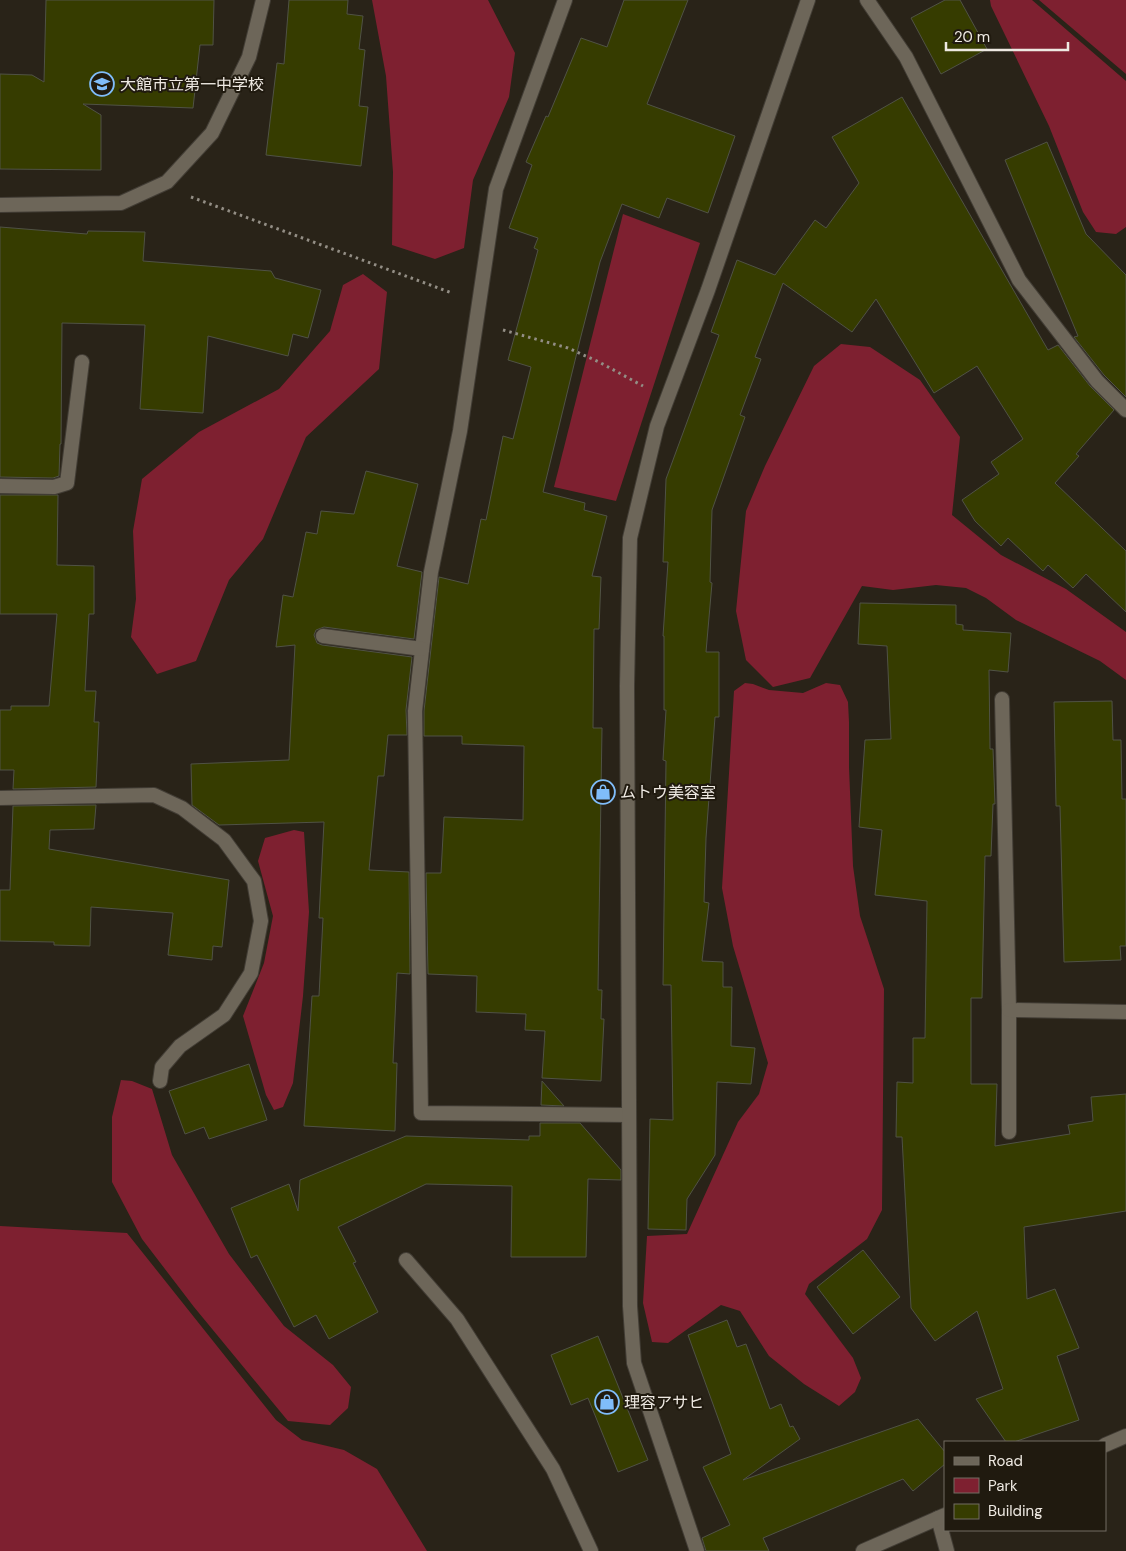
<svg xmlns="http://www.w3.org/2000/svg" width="1126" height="1551" viewBox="0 0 1126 1551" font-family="'DM Sans','Noto Sans JP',sans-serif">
  <rect width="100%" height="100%" fill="#292318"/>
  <g fill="#7e2030">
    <polygon points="372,0 488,0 515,53 509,97 473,180 464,248 435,259 392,245 393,172 386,76"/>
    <polygon points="990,0 1032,0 1126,81 1126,227 1116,234 1096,232 1083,212 1049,126 991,6"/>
    <polygon points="1039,0 1126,0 1126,74"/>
    <polygon points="623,214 700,243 616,501 554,487"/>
    <polygon points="363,274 387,292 379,369 306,437 263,539 229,580 196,661 157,674 131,637 136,599 133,531 142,479 199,432 279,389 330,331 343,285"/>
    <polygon points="841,344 870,347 920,380 960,437 952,515 1001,555 1066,589 1126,632 1126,680 1100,661 1016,620 986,598 966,588 936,585 893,590 862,586 810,678 773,687 746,660 736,611 746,511 765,466 814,366"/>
    <polygon points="745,683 753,684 769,690 803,693 826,683 840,685 848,702 849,722 849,767 853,866 860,916 884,989 882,1210 867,1239 809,1284 805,1294 853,1358 861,1378 855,1392 839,1406 804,1384 769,1356 740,1311 721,1305 668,1343 652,1342 643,1303 647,1236 687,1234 738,1122 759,1094 768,1063 733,946 722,888 734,691"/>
    <polygon points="294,830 304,832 309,912 303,996 293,1083 283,1107 274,1110 266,1095 243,1016 264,963 273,916 258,861 265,838"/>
    <polygon points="121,1080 132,1081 152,1089 172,1155 229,1254 284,1326 333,1365 351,1387 348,1408 330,1425 288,1421 194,1307 142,1239 112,1182 112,1117"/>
    <polygon points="0,1226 127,1233 276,1420 302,1440 344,1450 377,1469 427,1551 0,1551"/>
  </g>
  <g fill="#363c00" stroke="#505245">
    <polygon points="46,0 214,0 213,45 200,45 193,108 83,104 101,115 101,170 0,169 0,74 32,75 44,82"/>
    <polygon points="289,0 348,0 347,14 363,16 359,49 365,50 359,106 368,107 361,166 266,155 277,63 284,64"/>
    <polygon points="624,0 688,0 647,104 735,136 708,213 667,198 659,218 622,204 600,262 580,340 543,492 585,503 584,510 607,516 592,576 601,577 599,629 594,629 593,728 602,728 598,990 602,990 601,1019 604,1019 601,1081 542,1078 545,1031 525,1030 526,1014 476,1012 477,976 428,974 426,873 441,873 444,817 523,820 524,746 462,744 462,736 424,736 424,711 439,577 468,584 481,519 486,520 503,436 513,439 531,367 508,360 538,250 534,248 538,238 509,228 532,165 526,162 546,116 548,117 581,38 607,47"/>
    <polygon points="945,0 960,0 987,49 941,74 911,18"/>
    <polygon points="902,97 1048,350 1058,345 1090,386 1114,410 1076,454 1079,456 1055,483 1126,551 1126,612 1086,574 1073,588 1048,565 1043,571 1008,538 1001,546 975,521 962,500 999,474 991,462 1023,439 977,366 934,393 876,299 852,332 783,283 755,357 761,359 740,415 745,417 712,510 710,582 712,583 706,652 719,652 719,717 715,717 706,838 704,902 709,903 702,961 723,962 723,987 732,987 731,1046 755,1048 751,1084 717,1082 715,1155 687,1199 686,1230 648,1229 650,1119 673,1120 671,985 663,985 666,761 663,760 666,710 664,710 664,636 663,636 668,562 663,562 666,479 719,335 711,332 737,260 775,275 815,220 826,228 859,183 832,137"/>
    <polygon points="1047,142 1086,234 1126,275 1126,397 1104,375 1074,337 1078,336 1005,160"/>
    <polygon points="0,227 87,234 88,231 145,232 143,261 271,271 275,278 321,290 308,338 293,334 288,356 208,336 203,413 140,409 145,325 62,323 61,444 60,444 59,476 53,478 0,477"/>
    <polygon points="366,471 418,484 397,566 422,572 414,639 324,627 316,630 314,635 317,643 322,645 412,657 406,710 407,735 388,735 384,776 378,776 369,870 409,872 410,974 397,973 393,1063 397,1063 395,1131 304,1126 312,996 319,996 323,918 319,918 324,822 219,825 192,805 191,764 289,760 295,645 276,647 283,595 293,597 306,532 317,534 321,511 354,514"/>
    <polygon points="0,495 58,495 57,565 94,566 94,614 89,614 85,691 96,691 94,722 99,722 96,787 13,789 14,770 0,770 0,710 11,710 11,706 49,706 57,614 0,614"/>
    <polygon points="860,603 956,605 956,624 963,625 963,630 1011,633 1008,672 989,670 990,749 993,749 995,804 993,804 991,856 985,856 982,998 971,998 971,1084 997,1084 995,1146 1070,1134 1068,1125 1093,1121 1091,1097 1126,1094 1126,1211 1024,1227 1027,1299 1055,1289 1079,1348 1057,1356 1079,1420 1014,1442 1006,1442 976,1399 1003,1389 977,1311 935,1341 911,1308 902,1137 896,1137 897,1082 913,1083 913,1038 925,1038 927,901 875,895 882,830 859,827 865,740 891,739 887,646 858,644"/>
    <polygon points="1112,701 1113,740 1121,740 1122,799 1126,799 1126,946 1120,946 1121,960 1064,962 1060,806 1056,806 1054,702"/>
    <polygon points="96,805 94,829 50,830 49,849 229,880 222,947 213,946 212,960 168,955 173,913 91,907 90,946 54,945 54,942 0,941 0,890 10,890 13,806"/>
    <polygon points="249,1064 267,1120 209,1139 204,1127 185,1134 169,1091"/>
    <polygon points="542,1081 564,1106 541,1105"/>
    <polygon points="540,1123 580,1123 621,1170 621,1180 588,1179 586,1257 511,1257 512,1186 426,1184 338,1227 356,1262 353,1263 378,1312 329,1339 316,1315 294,1327 257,1255 251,1258 231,1208 289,1184 298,1211 300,1180 406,1136 529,1140 529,1136 540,1136"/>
    <polygon points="863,1250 900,1297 853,1334 817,1287"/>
    <polygon points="727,1320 737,1347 746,1344 770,1409 781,1404 790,1427 793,1426 800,1439 743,1480 918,1419 945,1452 945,1464 913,1491 903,1479 763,1538 769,1551 706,1551 702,1538 730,1525 703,1467 731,1454 688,1335"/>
    <polygon points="598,1336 648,1460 618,1472 588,1398 571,1405 551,1355"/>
  </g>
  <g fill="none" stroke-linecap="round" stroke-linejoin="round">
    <g stroke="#423d35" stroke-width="16">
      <polyline id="service" points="406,1260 457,1319 553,1469 591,1551"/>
    </g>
    <g stroke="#423d35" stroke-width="16">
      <g id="minor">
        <polyline points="565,0 496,189 460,431 431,572 415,711 421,1113 628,1115"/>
        <polyline points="867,0 906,57 1019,280 1097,381 1126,410"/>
        <polyline points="0,205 121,203 167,182 212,133 249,57 263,0"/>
        <polyline points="0,486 54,487 67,483 82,362"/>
        <polyline points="323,636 422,649"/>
        <polyline points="1002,699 1009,1010 1009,1132"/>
        <polyline points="0,798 154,795 182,808 224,840 254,881 261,921 251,973 224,1015 180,1046 162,1067 160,1081"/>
        <polyline points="1009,1010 1126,1012"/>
        <polyline points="938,1518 947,1551"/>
        <polyline points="697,1551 634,1363 630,1306 627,686 630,538 657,426 708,290 808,0"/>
      </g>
    </g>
    <g stroke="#423d35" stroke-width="16">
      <g id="tertiary">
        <polyline points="1105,1445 1126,1436"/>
        <polyline points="863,1551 945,1515"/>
      </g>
    </g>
    <g stroke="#938e85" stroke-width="3" stroke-dasharray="2.5 4" stroke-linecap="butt">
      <polyline points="191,197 452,293"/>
      <polyline points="503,330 568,348 599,362 643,386"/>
    </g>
    <use href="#service" stroke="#6d6659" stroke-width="14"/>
    <use href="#minor" stroke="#6d6659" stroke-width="14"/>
    <use href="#tertiary" stroke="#6d6659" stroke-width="14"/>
  </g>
  <defs>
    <g id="school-ring" transform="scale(1.25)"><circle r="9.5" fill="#201a0f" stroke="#80bdfa" stroke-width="1.5"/><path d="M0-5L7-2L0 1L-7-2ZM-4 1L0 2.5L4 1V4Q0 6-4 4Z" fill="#80bdfa"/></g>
    <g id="shop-ring" transform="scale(1.25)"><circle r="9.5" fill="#201a0f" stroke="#80bdfa" stroke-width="1.5"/><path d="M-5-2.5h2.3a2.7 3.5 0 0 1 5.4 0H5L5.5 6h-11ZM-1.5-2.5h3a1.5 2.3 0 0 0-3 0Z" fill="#80bdfa"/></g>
  </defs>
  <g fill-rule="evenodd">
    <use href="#school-ring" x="102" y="84"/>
    <use href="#shop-ring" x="603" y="792"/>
    <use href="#shop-ring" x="607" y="1402"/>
  </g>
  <g text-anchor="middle" stroke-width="4" stroke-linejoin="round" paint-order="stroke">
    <g font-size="16" fill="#eee9e2" stroke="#201a0f" text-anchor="start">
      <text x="120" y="90">大館市立第一中学校</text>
      <text x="620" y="798">ムトウ美容室</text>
      <text x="624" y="1408">理容アサヒ</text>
    </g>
  </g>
  <rect x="944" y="1441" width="162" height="90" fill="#201a0f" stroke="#726d63"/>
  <rect x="954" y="1457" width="25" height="8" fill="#6d6659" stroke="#726d63"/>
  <text x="988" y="1466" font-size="15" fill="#eee9e2">Road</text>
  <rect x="954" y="1478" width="25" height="15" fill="#7e2030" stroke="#726d63"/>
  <text x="988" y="1491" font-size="15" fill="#eee9e2">Park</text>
  <rect x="954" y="1504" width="25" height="15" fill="#363c00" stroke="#726d63"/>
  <text x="988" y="1516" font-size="15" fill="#eee9e2">Building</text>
  <path d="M946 42v8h122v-8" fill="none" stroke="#eee9e2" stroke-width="2.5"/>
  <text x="954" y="42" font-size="15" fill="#eee9e2" stroke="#201a0f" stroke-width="4" paint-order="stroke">20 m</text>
</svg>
